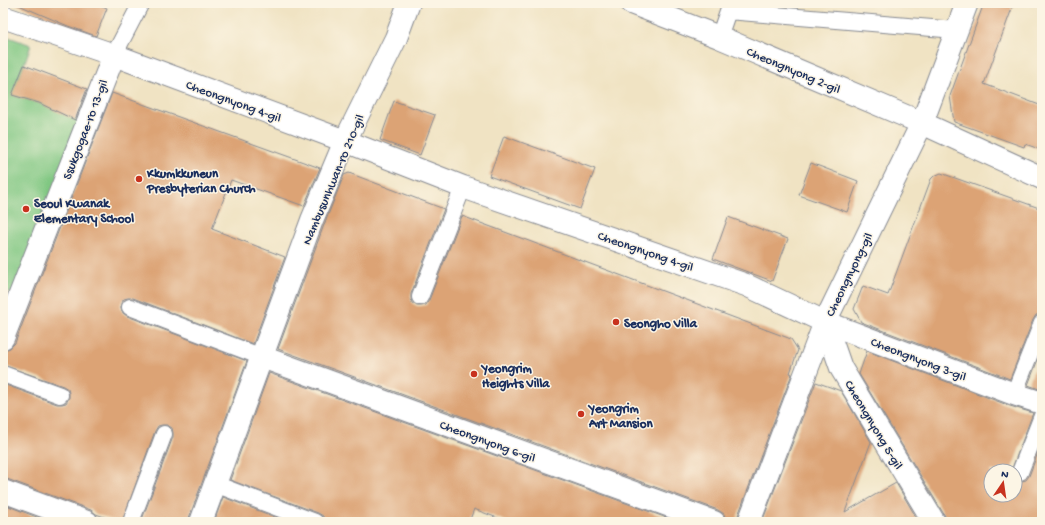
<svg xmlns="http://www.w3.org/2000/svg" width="1045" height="525" viewBox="0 0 1045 525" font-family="'Gochi Hand',sans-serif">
  <rect width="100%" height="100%" fill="#fcf5e5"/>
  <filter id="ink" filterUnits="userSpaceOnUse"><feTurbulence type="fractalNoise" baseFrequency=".025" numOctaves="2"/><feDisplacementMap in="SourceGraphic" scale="8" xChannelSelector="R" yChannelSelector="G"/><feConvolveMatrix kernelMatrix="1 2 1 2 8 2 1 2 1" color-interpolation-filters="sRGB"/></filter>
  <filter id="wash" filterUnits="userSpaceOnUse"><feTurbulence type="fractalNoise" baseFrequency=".012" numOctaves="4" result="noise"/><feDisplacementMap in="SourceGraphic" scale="16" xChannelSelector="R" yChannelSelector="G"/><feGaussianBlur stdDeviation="0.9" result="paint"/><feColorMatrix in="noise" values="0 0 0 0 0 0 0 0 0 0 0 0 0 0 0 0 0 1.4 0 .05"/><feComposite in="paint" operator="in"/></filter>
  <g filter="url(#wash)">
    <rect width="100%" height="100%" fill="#f0e3c3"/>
    <polygon fill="#80c782" stroke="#4e7b70" points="3,35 31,45 13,95 39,103 84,123 18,296 3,290"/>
    <g id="blocks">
      <g fill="#dca375">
        <polygon points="14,3 95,3 107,8 96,36 68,26"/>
        <polygon points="984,3 1014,3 984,84 1042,106 1042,150 1025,144 1024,147 954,122 950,96"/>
        <polygon points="24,65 87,89 75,120 39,103 12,95"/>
        <polygon points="112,93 320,168 304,206 231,180 212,229 285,257 253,344 133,298 128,298 124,299 121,303 121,309 123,313 127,316 247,361 189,518 189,522 141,522 173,437 173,433 172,428 167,425 162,425 158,426 155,431 122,522 118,522 96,514 91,510 7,479 3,479 3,384 57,404 62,404 66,403 69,398 69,393 68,389 63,386 3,365 3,350 10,348 15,343"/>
        <polygon points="394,101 435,115 420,155 380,140"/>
        <polygon points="504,136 595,169 580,209 489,176"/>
        <polygon points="811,163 858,181 847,212 799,195"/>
        <polygon points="349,173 444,209 411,294 411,298 412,303 417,306 421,306 426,305 429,300 462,216 791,339 798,350 790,373 792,374 737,518 737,522 726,522 724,514 718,510 278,349 324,225 344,175"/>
        <polygon points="941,173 1042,209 1042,314 1036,315 1033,320 1010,379 861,322 854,309 863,286 888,295 931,179 934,176"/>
        <polygon points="728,217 788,239 772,281 713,259"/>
        <polygon points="1042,349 1042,390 1028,385"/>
        <polygon points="867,351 1010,406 1033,413 1011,471 991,471 991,495 1015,495 1015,480 1022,481 1026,480 1029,476 1042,442 1042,522 946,522 945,516 859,374"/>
        <polygon points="269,373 678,522 508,522 474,509 469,522 324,522 323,516 318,513 230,480"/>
        <polygon points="816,382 841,391 871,442 845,512 896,483 919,522 762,522"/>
        <polygon points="223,497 288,522 214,522"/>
        <polygon points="3,504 42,519 43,522 3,522"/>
      </g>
    </g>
  </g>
  <g filter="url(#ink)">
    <use href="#blocks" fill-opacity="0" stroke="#868990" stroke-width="1"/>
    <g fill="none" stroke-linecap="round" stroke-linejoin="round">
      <g stroke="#868990" stroke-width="18">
        <g id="lane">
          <polyline points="719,37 728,11 956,30"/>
          <polyline points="114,55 141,3"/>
          <polyline points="420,297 463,187"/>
          <polyline points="130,307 262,357"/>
          <polyline points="3,374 60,395"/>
          <polyline points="1014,394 1042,323"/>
          <polyline points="1020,472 1042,416"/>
          <polyline points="215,484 315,522"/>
          <polyline points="131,522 164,434"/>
        </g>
      </g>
      <g stroke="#868990" stroke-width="24">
        <g id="street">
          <polyline points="631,3 719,37 922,123 1042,178"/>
          <polyline points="3,17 114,55 345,141 463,187 746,285 825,322 1014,394 1042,403"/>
          <polyline points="825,322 841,368 934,522"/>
          <polyline points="3,338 114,55"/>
          <polyline points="262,357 714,522"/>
          <polyline points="3,491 87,522"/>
          <polyline points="201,522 312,220 345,141 396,38 409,3"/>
          <polyline points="749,522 825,322 922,123 967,3"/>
        </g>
      </g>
      <use href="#lane" stroke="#fff" stroke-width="16"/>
      <use href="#street" stroke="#fff" stroke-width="22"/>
    </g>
  </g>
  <g fill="#c8321e" stroke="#fcf5e5" stroke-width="1.5">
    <circle cx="139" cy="179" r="4"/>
    <circle cx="26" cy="209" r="4"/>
    <circle cx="616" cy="322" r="4"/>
    <circle cx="474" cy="374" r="4"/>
    <circle cx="581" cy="414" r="4"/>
  </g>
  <g text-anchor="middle" stroke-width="3" stroke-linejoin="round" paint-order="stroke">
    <g font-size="13" fill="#1b2f5e" stroke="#fcf5e5">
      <text transform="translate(794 69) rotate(23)" y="5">Cheongnyong 2-gil</text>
      <text transform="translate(234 100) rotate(20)" y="5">Cheongnyong 4-gil</text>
      <text transform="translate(84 129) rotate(-69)" y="5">Ssukgogae-ro 13-gil</text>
      <text transform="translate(332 179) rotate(-67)" y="5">Nambusunhwan-ro 210-gil</text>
      <text transform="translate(646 250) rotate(19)" y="5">Cheongnyong 4-gil</text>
      <text transform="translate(848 274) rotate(-64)" y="5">Cheongnyong-gil</text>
      <text transform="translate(919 358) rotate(21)" y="5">Cheongnyong 3-gil</text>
      <text transform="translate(875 424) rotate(59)" y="5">Cheongnyong 5-gil</text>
      <text transform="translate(488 440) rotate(20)" y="5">Cheongnyong 6-gil</text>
    </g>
    <g font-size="13" font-weight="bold" fill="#1b2f5e" stroke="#fcf5e5" text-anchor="start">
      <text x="147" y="177">Kkumkkuneun<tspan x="147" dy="15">Presbyterian Church</tspan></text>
      <text x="34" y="207">Seoul Kwanak<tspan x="34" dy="15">Elementary School</tspan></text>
      <text x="624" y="327">Seongho Villa</text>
      <text x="482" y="372">Yeongrim<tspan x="482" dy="15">Heights Villa</tspan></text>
      <text x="589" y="412">Yeongrim<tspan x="589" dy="15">Art Mansion</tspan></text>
    </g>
  </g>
  <rect width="1045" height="525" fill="none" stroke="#fcf5e5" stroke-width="16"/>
  <g transform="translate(1003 483) rotate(13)"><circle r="19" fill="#fcf5e5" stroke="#a2a6af"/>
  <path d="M0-3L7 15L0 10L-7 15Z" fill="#c8321e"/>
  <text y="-6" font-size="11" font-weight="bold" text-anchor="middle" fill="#1b2f5e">N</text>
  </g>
</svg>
